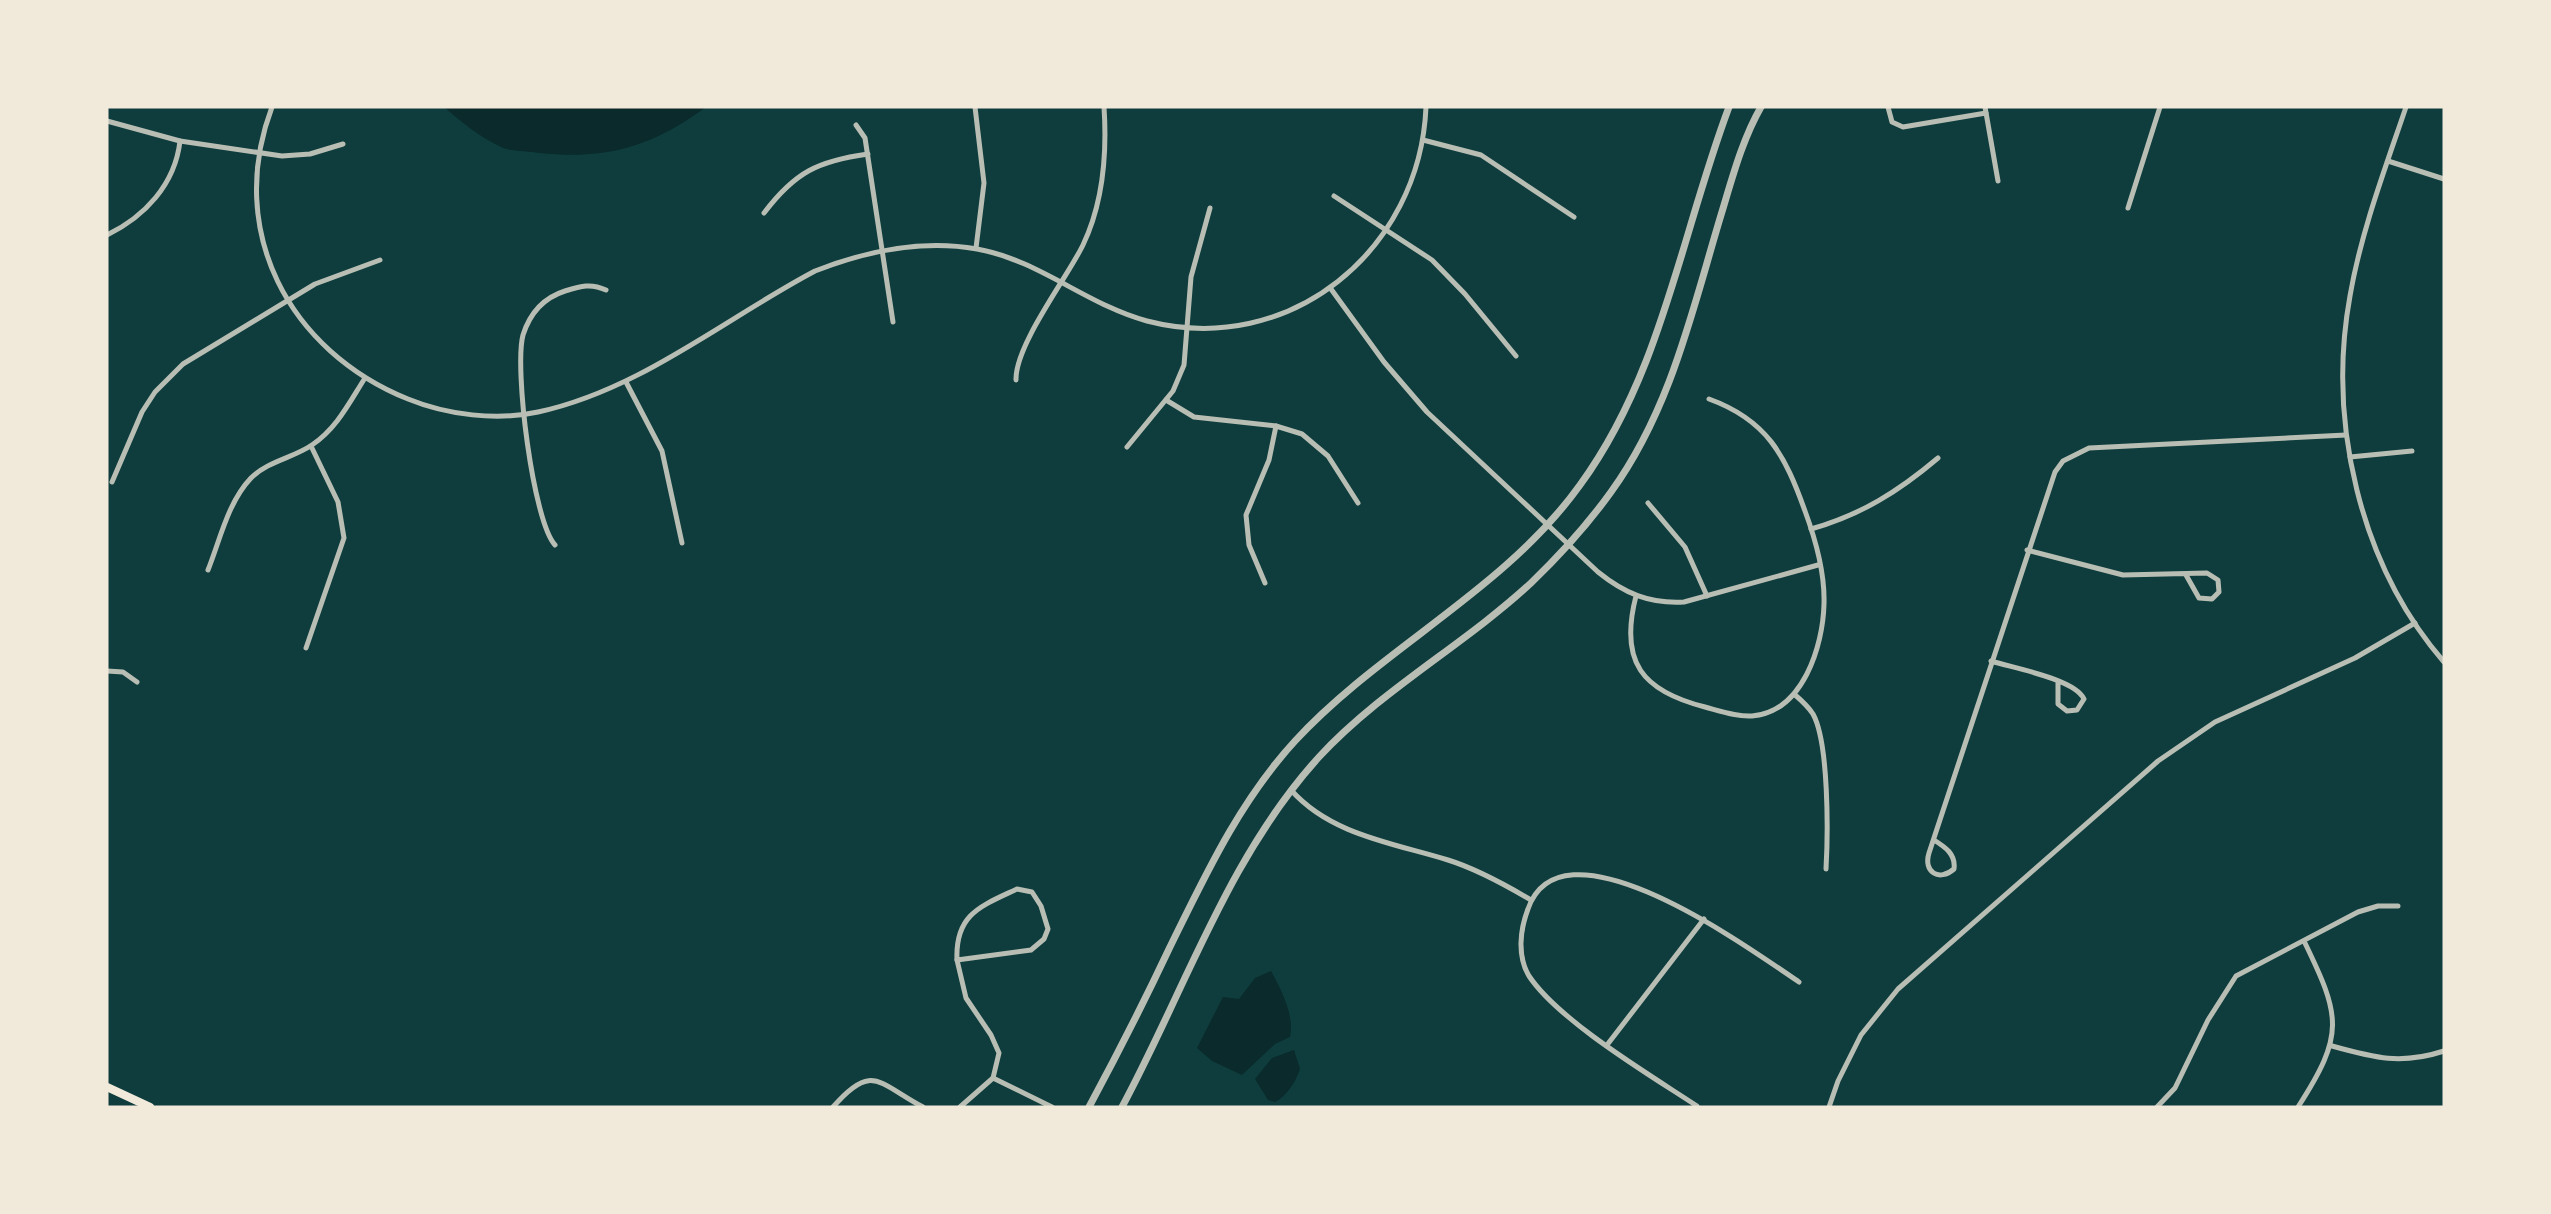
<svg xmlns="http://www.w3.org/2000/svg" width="2551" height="1214" viewBox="0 0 2551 1214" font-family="Helvetica,sans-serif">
  <rect width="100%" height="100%" fill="#0f3d3e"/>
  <g fill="#0a2a2b">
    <path d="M444,107H706C652,147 606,160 539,153C527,151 512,152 501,147C480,137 461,122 444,107Z"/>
    <path d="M1271,971C1281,989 1295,1016 1290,1037L1275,1044L1242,1075L1212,1061L1197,1048L1223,997L1239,999L1255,978Z"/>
    <path d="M1294,1050L1300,1069C1296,1081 1287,1096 1275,1102L1268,1100L1255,1079L1272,1058Z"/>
  </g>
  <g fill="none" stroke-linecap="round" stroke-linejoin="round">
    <g stroke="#b8beb3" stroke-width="5">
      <path d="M272,107C225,231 289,351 408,399C447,415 497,421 538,412C640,390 724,319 815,271C866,251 921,239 977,249C1039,260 1087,305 1147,321C1290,358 1420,250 1426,107"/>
      <polyline points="975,107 984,183 976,248"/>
      <polyline points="1888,107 1892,122 1903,127 1986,113"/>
      <polyline points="1985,107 1998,181"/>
      <path d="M2406,107C2385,169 2361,232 2350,296C2327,422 2360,565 2444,662"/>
      <polyline points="107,121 180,141 282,156 310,154 343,144"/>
      <polyline points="856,125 865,138 893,322"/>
      <polyline points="1423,140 1481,155 1574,217"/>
      <polyline points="2388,161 2444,179"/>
      <polyline points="1334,196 1432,260 1465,294 1516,356"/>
      <polyline points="2128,208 2160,107"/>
      <path d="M764,213C795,172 818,161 868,154"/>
      <path d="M107,235C144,217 175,185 180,141"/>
      <path d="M1331,289L1384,362L1427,412L1598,572C1624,593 1649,604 1684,602L1818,565"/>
      <path d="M1016,380C1015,345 1067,278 1083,245C1103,203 1107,152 1104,107"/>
      <polyline points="626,382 662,451 682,543"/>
      <polyline points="1166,400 1194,417 1276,426 1302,434 1328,456 1358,503"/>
      <polyline points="1127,447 1173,391 1184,365 1191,277 1210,208"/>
      <polyline points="2350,457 2412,451"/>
      <polyline points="112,482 142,412 155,392 183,364 315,284 380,260"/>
      <polyline points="1648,503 1685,547 1707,596"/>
      <path d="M1811,529C1861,515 1899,491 1938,458"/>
      <path d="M555,545C533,521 514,368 523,335C530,313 543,298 565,291C581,286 591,283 606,290"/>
      <polyline points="2027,550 2123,575 2207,573 2218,580 2219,592 2212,599 2199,598 2186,575"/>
      <path d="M208,570C220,540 228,502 251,478C268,461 293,458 312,445C337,428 349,403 365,378"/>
      <polyline points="1265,583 1249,545 1246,515 1269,460 1276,426"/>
      <path d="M1636,596C1619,662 1642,691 1705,707C1720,711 1737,717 1752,716C1803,712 1823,646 1824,604C1825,574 1815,538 1805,511C1785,455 1767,420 1709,399"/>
      <polyline points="306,648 344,538 338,502 311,446"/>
      <path d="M1991,661C2013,668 2075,679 2084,699L2077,710L2067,711L2058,704V681"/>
      <polyline points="107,671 123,672 137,682"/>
      <path d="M1794,694C1801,700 1808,706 1813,714C1829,743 1828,834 1826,869"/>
      <path d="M1291,790C1331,835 1393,843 1448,860C1477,869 1504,884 1531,900"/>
      <path d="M1934,840C1945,847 1956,854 1954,869C1939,882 1923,872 1929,853L2055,472L2063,461L2089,448L2346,435"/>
      <path d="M1017,889L1032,892L1041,906L1048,929L1044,939L1031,950L957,960C955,914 981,906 1017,889Z"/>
      <polyline points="957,960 966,998 991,1035 999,1053 993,1078 960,1107"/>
      <polyline points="1607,1045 1704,919"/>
      <path d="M2332,1046C2375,1058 2401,1065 2444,1051"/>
      <polyline points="993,1078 1052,1107"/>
      <path d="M1697,1106C1650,1075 1559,1021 1529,976C1517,956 1520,930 1528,909C1562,811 1753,951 1799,982"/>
      <path d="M833,1107C872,1062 878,1083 923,1107"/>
      <polyline points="1829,1107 1838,1081 1861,1035 1898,989 2158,761 2215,722 2355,658 2415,623"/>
      <polyline points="2157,1107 2175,1088 2208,1020 2236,976 2358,912 2378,906 2398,906"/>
      <path d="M2298,1107C2345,1034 2341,1017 2304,941"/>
    </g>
    <g stroke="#b8beb3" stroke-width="7">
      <path d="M1089,1107C1117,1055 1144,1002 1169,949C1205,876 1239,802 1295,741C1382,647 1504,591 1580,485C1662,373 1681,234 1729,107"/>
      <path d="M1122,1107C1185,990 1228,857 1319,757C1381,690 1464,645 1531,583C1560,555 1588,524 1611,492C1671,409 1692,311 1721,215C1732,179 1742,140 1761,107"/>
    </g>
    <polyline stroke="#f1e9da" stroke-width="8" points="107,1087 150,1107"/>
  </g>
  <rect width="2551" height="1214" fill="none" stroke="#f1e9da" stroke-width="217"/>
</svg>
